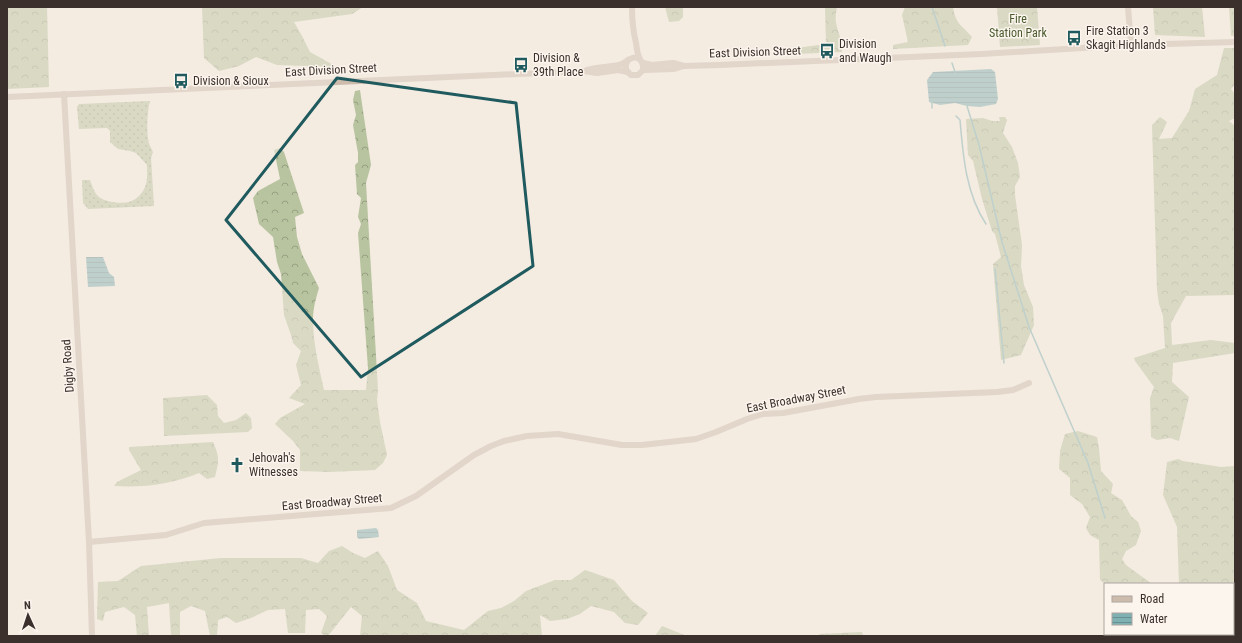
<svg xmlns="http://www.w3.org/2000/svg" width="1242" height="643" viewBox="0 0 1242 643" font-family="'Roboto Condensed',sans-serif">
  <defs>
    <pattern id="grass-dots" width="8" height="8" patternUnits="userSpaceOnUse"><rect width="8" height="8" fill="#b8c4a0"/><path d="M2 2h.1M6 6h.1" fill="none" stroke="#97a083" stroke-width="1.8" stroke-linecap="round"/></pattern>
    <pattern id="forest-crowns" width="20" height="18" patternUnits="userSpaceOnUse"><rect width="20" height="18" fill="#b8c4a0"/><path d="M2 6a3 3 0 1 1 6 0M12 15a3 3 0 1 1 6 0" fill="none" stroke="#97a083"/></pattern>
    <pattern id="water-rules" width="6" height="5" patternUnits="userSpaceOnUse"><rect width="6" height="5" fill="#7fb0b2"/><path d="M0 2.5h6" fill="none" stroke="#699091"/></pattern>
  </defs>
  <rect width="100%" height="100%" fill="#f4ebe1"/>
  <path fill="url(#grass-dots)" d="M150,101C147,111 146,137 150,146C151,148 152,150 153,152L151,158L154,206L88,209L83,203L82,180H90C92,185 94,193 99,197C105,202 121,204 129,202C136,200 143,193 145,187C148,180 147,172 147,165L136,153L130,151L118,149L110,142V131L107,128L79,129L77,107L79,104Z"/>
  <g fill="url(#forest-crowns)">
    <polygon points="7,7 47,7 49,87 7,89"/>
    <polygon points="202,7 363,7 352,14 294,22 302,36 310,52 337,67 277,65 256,57 239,66 219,71 204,58"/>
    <polygon points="665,7 681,7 683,8 683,17 679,21 669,22"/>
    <path d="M825,7H837C836,12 835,18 836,23C838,33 843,41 842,52L773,55L774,51L826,44Z"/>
    <path d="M905,7H953C956,25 961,24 972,37L968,45L893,49V45L908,42L902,15Z"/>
    <polygon points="997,7 1037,7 1040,45 1000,47"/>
    <polygon points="1153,7 1202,7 1205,37 1155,35"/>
    <polygon points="1229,7 1235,7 1235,36 1231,36"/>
    <polygon points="1224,48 1235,48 1235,84 1231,89 1235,94 1235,118 1229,121 1235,126 1235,295 1186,296 1171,323 1172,345 1211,340 1235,343 1235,353 1173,363 1172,382 1189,397 1179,441 1170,438 1157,440 1151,437 1150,398 1154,387 1135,361 1134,358 1165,348 1163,316 1159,304 1157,290 1152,125 1160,117 1167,122 1159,139 1172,138 1189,111 1195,89 1217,75"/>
    <path d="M360,90L371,165L366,183L378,390L377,400L380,422L387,455L383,463L375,470L329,472L300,471V450L293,441L275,424L280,418L305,404L289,398L301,385L296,365L301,351L293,343L291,335L284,315L281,274L277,262L273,237L259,224L253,198L258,191L280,179L274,150L280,148L284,152L304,213L295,217L297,237L302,254L319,288C316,298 313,309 313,319C313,343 319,367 324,390H366L368,368L358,233L361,224L358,217L361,198L357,194L355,165L358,162V153L353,125L356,115L353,100L355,91Z"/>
    <polygon points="999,117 1005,117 1007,120 1003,133 1012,147 1018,163 1020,177 1015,186 1015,195 1022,245 1021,266 1024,285 1033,307 1034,325 1021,355 1001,360 993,264 1001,257 995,234 992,231 982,199 973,161 968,155 966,119 983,118 992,121 1000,121"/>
    <polygon points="207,395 217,405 218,416 224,423 236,420 246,413 251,418 252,428 248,432 164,436 163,398"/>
    <polygon points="1078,431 1097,437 1099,448 1101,471 1113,484 1111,493 1122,500 1131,516 1138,522 1141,531 1136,545 1126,551 1122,559 1126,565 1152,584 1106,584 1100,580 1099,540 1090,535 1086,528 1090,517 1082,504 1070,495 1070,478 1059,469 1060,451 1065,434"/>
    <path d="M213,442C220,458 219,461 215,477L207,479L199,473C172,484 143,488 114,486L117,482L141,470L129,450V447Z"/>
    <polygon points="1178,459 1183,461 1221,467 1235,466 1235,599 1233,599 1233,584 1179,584 1177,527 1163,495 1167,462"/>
    <polygon points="342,546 353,553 365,558 378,551 388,566 397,590 417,603 426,621 464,630 488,611 501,608 514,601 526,591 555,580 571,580 585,570 614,580 632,601 648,613 638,625 625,623 614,612 591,606 580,614 567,619 550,621 540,615 542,636 360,636 362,616 351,607 328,636 325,636 321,633 327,616 319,609 306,610 305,633 288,633 285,609 268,610 251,618 236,623 227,617 218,620 217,636 210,636 205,611 191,606 180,612 180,636 171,636 169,603 147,607 149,636 137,636 135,615 124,607 105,612 103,621 97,619 98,582 118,581 141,566 221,558 301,558 318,563 329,551"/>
    <polygon points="662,626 687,636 655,636"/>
    <polygon points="862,632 863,636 819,636 819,634"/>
  </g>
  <g fill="url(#water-rules)">
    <polygon points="991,69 995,72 998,99 996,104 980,107 967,106 955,103 940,105 929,102 927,80 933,72"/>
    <polygon points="86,257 103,257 109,273 114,277 115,286 88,287"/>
    <polygon points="376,528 378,530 379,537 359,539 357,537 357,530"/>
  </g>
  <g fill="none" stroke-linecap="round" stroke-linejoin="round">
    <g stroke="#7fb0b2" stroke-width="1.5">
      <polyline points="932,7 945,46"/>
      <polyline points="952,63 955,72"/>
      <polyline points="932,102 932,108"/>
      <polyline points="967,106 979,145 1002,242 1029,327 1088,463 1105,518"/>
      <path d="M956,116L960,120C963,156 966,194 986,224"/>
      <polyline points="995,269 1004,363"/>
    </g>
    <g stroke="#cdbbac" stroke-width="6">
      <path d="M632,7C632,20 633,31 636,43C637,49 637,54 640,59"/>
      <polyline points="1128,7 1131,45"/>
      <polyline points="643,63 652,65 673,63 684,66 719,65 982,54 1131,45 1235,42"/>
      <path d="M587,70C598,67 608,67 619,65C624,64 626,61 630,59C639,54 644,63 643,70L638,75H631C625,71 624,66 628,60"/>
      <polyline points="643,70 674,69 684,66"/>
      <polyline points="64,94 89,542 92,636"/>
      <polyline points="7,97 584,71 597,73 618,70 628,72"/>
      <polyline points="89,542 166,535 204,523 391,508 416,496 474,455 491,446 504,441 527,436 558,434 622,445 642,445 696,439 716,432 747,419 763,414 783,413 859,399 876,397 997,392 1013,390 1029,383"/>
    </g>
  </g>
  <path d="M0 0H1242V643H0ZM337,78L516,103L533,266L361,377L226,220Z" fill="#f4ebe1" fill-opacity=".55" fill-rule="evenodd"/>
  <path fill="none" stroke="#1f5a5e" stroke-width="3" stroke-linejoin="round" d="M337,78L516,103L533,266L361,377L226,220Z"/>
  <defs>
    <g id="bus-bare" transform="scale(1.2)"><path d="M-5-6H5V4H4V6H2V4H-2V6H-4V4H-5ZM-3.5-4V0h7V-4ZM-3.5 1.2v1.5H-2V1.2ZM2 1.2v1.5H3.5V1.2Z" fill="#1f5a5e" stroke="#fbf5ee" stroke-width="2.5" paint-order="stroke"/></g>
    <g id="church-bare" transform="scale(1.2)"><path d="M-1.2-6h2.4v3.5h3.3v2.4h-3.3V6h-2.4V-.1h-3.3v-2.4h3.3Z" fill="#1f5a5e" stroke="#fbf5ee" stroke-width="2.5" paint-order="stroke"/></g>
  </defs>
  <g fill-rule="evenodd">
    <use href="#bus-bare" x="1074" y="38"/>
    <use href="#bus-bare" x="827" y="51"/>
    <use href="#bus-bare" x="521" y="65"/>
    <use href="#bus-bare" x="181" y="81"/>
    <use href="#church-bare" x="237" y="465"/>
  </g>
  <g text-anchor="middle" stroke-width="3" stroke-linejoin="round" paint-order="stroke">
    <g font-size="12" fill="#4a5a2e" stroke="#fbf5ee">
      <text x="1018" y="23">Fire<tspan x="1018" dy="14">Station Park</tspan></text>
    </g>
    <g font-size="12" fill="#3b302b" stroke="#fbf5ee" text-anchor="start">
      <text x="1086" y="35">Fire Station 3<tspan x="1086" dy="14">Skagit Highlands</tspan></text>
      <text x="839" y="48">Division<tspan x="839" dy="14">and Waugh</tspan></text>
      <text x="533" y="62">Division &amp;<tspan x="533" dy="14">39th Place</tspan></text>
      <text x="193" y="85">Division &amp; Sioux</text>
      <text x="249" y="462">Jehovah's<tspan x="249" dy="14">Witnesses</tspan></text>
    </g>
    <g font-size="12" fill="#3b302b" stroke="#fbf5ee">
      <text transform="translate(755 52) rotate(-2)" y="4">East Division Street</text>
      <text transform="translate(331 70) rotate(-3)" y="4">East Division Street</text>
      <text transform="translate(68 366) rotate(-94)" y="4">Digby Road</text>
      <text transform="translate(796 399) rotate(-11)" y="4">East Broadway Street</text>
      <text transform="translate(332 502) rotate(-5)" y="4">East Broadway Street</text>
    </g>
  </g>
  <rect width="1242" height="643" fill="none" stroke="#3b302b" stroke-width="16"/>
  <rect x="1104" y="583" width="130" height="52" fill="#fbf5ee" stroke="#aea6a0"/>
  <rect x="1112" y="596" width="20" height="6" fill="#cdbbac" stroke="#aea6a0"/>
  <text x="1140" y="603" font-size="12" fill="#3b302b">Road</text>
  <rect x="1112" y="613" width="20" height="12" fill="url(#water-rules)" stroke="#aea6a0"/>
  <text x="1140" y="623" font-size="12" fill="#3b302b">Water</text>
  <g transform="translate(28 615) rotate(357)" stroke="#fbf5ee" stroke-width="3" paint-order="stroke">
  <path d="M0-3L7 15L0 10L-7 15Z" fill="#3b302b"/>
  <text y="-6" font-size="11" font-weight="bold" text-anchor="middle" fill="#3b302b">N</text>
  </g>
</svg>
